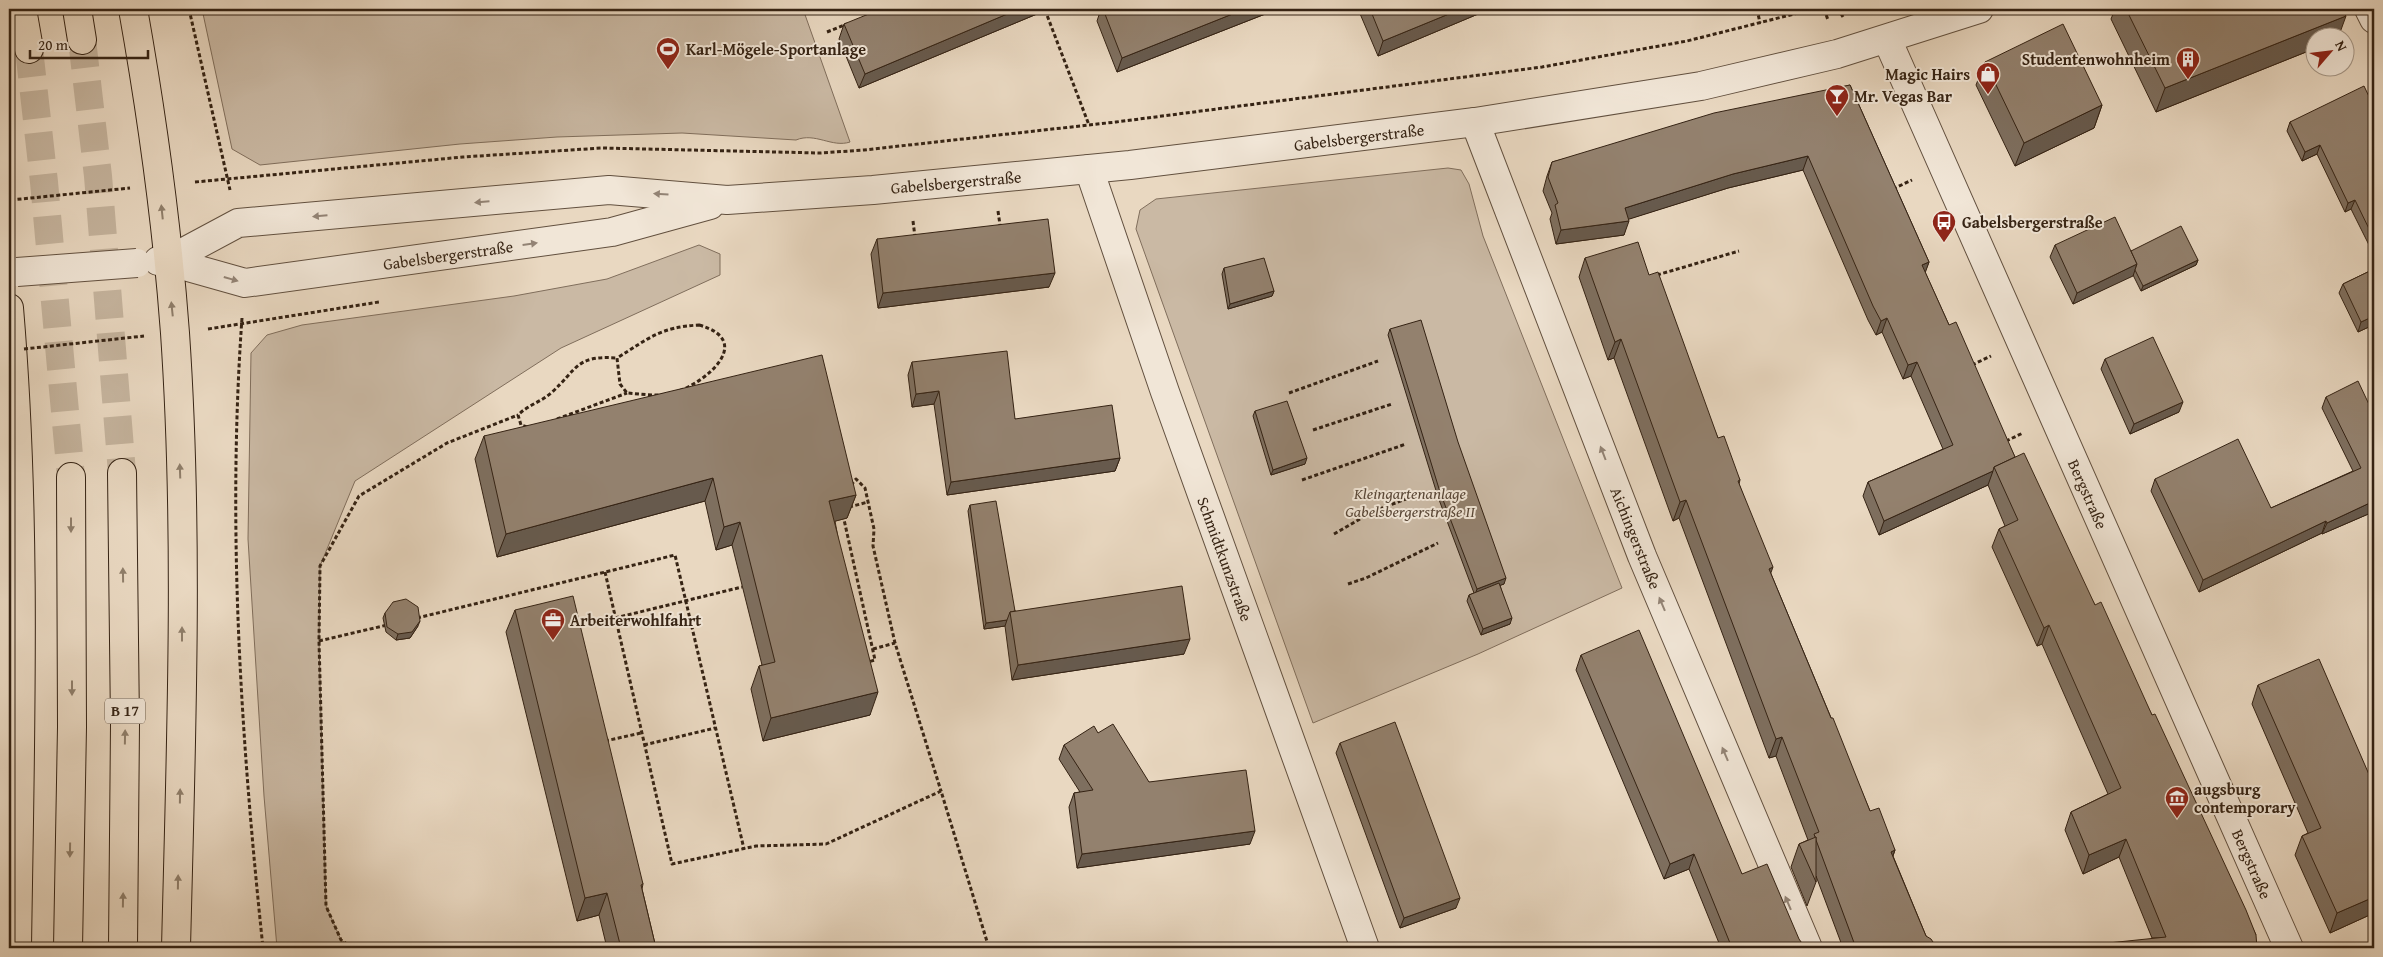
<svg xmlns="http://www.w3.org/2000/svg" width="2383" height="957" viewBox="0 0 2383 957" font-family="'Gentium Book Plus',serif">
  <rect width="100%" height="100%" fill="#e9d8c1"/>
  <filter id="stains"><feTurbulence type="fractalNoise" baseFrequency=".004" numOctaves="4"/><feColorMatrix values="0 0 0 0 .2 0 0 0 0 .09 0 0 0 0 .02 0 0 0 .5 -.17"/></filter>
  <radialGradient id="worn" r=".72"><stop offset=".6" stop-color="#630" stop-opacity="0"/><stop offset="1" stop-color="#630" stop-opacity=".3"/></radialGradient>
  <g fill="#cab9a4" stroke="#806e5c">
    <path d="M202,9H803L850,142C832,148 815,132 796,140L682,133L557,137L460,144L260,165L232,149Z"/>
    <polygon points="1448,168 1461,170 1469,184 1483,236 1622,588 1478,654 1313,723 1136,229 1140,210 1156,199"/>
    <polygon points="699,245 720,254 720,275 561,348 355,481 320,566 319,641 326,906 341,940 353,948 277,948 264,796 248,539 251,353 267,335 302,325 514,296 607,279"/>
  </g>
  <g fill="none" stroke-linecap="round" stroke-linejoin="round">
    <g stroke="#c5b49e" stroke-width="28" stroke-dasharray="28 14" stroke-linecap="butt">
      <polyline points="82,40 98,176 122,473"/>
      <polyline points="29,49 44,182 71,477"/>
    </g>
    <g stroke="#62503f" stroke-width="30">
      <g id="minor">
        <polyline points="2369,9 2374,19"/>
        <polyline points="1887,39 2289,948"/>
        <polyline points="1475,122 1642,556 1808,948"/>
        <polyline points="1089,169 1165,392 1365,948"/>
        <polyline points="158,261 167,261 245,283 612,232 710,205"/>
        <polyline points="167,261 238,223 609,190 727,200 873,190 1130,165 1475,122 1701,86 1837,54 1979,9"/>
      </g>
    </g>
    <g stroke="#352314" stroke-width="30">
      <g id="highway">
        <polyline points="22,9 29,49"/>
        <polyline points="77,9 82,40"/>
        <path d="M133,9C152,116 167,224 175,333C189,537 181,743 176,948"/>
        <path d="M9,308C27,520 20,735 17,948"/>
        <polyline points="122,473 125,724 123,948"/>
        <polyline points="68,948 72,727 71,477"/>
      </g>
    </g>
    <g stroke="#352314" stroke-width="3" stroke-dasharray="4 2.5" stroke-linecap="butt">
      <polyline points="189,9 230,190"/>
      <polyline points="1757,9 1760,23"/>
      <polyline points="1824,9 1828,20"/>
      <polyline points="1838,9 1843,17"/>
      <polyline points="1045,10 1089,125"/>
      <polyline points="827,32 847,24"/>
      <polyline points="1865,101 1876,96"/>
      <polyline points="195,182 463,157 602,148 820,153 864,150 1116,122 1542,67 1687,41 1814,9"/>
      <polyline points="1893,189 1912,180"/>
      <polyline points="9,201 11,200"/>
      <polyline points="998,211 1000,225"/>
      <polyline points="913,221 915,237"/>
      <polyline points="1657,275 1739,251"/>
      <path d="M242,318C227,528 241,739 263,948"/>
      <path d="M699,325C756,341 705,384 673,393C658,397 642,394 627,393L620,384L617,358C648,339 660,327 699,325Z"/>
      <polyline points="208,329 379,302"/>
      <polyline points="1972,365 1991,356"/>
      <polyline points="1289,393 1378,361"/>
      <polyline points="557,419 627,393"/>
      <path d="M527,427L521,425L518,415C528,405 541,402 551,393C578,369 575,355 617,358"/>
      <polyline points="1313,430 1392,404"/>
      <polyline points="2006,441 2023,433"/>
      <polyline points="1302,480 1406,444"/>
      <polyline points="851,485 856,479 865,488 874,529 873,546 895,643 941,791"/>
      <polyline points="849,507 868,502"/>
      <polyline points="843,515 875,660 868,662"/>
      <polyline points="1334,534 1374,511 1422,493"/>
      <polyline points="605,572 672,864 756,846 826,844 941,791 989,948"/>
      <polyline points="1348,584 1366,578 1438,543"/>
      <polyline points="417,618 675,555 744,849"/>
      <polyline points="615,618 742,587"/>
      <polyline points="319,641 387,625"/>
      <polyline points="873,649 895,643"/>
      <polyline points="605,741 641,733"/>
      <polyline points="644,745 715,728"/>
      <polyline points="353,948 341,940 326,906 319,641 320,566 359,496 447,443 518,415"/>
    </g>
    <use href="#minor" stroke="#f1e6d7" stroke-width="28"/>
    <use href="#highway" stroke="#e9d8c1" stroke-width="28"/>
    <g stroke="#62503f" stroke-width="30" stroke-linecap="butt">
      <polyline id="minor-bridge" points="17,272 137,263"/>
    </g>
    <g stroke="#352314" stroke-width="3" stroke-dasharray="4 2.5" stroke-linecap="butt">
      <polyline points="11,200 130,188"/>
      <polyline points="24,349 144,336"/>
    </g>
    <use href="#minor-bridge" stroke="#f1e6d7" stroke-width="28"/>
  </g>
  <g fill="#7e6f5f" stroke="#352314">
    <polygon points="1049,9 859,88 839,39 844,24"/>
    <polygon points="1101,9 1278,9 1117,72 1097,21"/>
    <polygon points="1358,9 1490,9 1378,56"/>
    <polygon points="2115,9 2342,9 2316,38 2316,48 2156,112 2111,19"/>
    <polygon points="1985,62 2102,105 2094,128 2015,166 1976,85"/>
    <polygon points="1850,85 1929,262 1925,272 1949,325 2015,457 2095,605 2152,715 2256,935 2152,938 2119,857 2083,874 2065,830 2071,812 2108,794 2042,644 2037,646 1992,547 1999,529 2005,526 1988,485 1879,535 1863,496 1868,482 1943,449 1911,376 1903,379 1882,332 1876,335 1868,320 1803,170 1728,188 1628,219 1624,235 1556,244 1550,219 1552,213 1543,191 1547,176 1552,162"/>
    <polygon points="2374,107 2374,255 2351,209 2345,212 2317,154 2302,161 2287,131 2290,122"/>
    <polygon points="877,239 1049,287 878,308 871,254"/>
    <polygon points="2055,245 2131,251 2198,260 2196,265 2141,291 2133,275 2073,304 2050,257"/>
    <polygon points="1585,258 1649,275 1718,438 1740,480 1739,484 1771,574 1870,811 1895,850 1893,856 1926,936 1937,948 1843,948 1816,876 1816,882 1807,906 1791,867 1799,844 1808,840 1776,756 1769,758 1679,518 1673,521 1614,358 1608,360 1579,277"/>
    <polygon points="1224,268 1274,291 1272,296 1228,309 1222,274"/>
    <polygon points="2374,269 2374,333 2371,326 2358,332 2339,293 2343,284"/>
    <polygon points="1390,329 1504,584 1500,585 1510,624 1481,635 1467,601 1469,595 1474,593 1438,497 1388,335"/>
    <polygon points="2105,359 2179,412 2130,434 2101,369"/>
    <polygon points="912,362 1015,419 1120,458 1115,471 947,495 934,404 912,407 908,375"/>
    <polygon points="2326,397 2374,415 2374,516 2373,512 2322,534 2322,533 2199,592 2151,491 2155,479 2271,508 2353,471 2322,408"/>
    <polygon points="1255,411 1305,464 1271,475 1253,416"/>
    <polygon points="484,436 856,495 847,518 835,521 870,715 763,741 751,689 759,666 762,665 732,545 716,550 705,501 497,557 475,459"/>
    <polygon points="970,505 1015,611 1184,654 1012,680 1005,626 984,629 968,511"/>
    <polygon points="515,610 643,884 642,889 656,948 607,948 599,915 577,921 506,632"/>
    <polygon points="385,613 418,626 410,638 396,640 386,632 383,618"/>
    <polygon points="2374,616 2374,639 2369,627 2373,617"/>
    <polygon points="1581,655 1742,874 1804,946 1811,948 1721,948 1689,869 1664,879 1576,670"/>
    <polygon points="2258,685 2374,786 2374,913 2330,933 2295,855 2302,836 2308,833 2252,704"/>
    <polygon points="1098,733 1149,782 1250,844 1077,868 1069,807 1074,793 1080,792 1059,759 1064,745"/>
    <polygon points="1340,743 1456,908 1400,928 1336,753"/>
  </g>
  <g fill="#675a4d" stroke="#352314">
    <polygon points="1019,9 1049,9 859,88 865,74"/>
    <polygon points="1245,9 1278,9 1117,72 1122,58"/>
    <polygon points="1461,9 1490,9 1378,56 1383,41"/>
    <polygon points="2346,16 2338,38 2316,38 2316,48 2156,112 2165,88"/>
    <polygon points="2102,105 2094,128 2015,166 2024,143"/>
    <polygon points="2320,145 2317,154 2302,161 2305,152"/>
    <polygon points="1808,156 1803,170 1728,188 1620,222 1625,208 1733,174"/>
    <polygon points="2355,200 2351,209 2345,212 2348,203"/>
    <polygon points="1629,221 1624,235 1556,244 1561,230"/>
    <polygon points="2198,260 2196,265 2141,291 2143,286"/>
    <polygon points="1929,262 1924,276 1922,265"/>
    <polygon points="2137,264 2133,276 2073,304 2077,293"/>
    <polygon points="1055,273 1049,287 878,308 883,293"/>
    <polygon points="1274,291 1272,296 1228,309 1230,304"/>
    <polygon points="2374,316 2371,326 2358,332 2361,322"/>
    <polygon points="1887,318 1882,332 1876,335 1881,321"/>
    <polygon points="1621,339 1614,358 1608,360 1615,342"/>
    <polygon points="1917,362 1911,376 1903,379 1908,365"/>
    <polygon points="939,391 934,404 912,407 916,394"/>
    <polygon points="2183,402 2179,412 2130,434 2134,424"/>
    <polygon points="1120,458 1115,471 947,495 951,482"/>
    <polygon points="1307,458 1305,464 1271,475 1273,470"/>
    <polygon points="1993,471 1988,485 1879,535 1884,521"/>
    <polygon points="713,478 705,501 497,557 506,534"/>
    <polygon points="856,495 847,518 821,525 829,501"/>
    <polygon points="1686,500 1679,518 1673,521 1680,502"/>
    <polygon points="2374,501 2374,507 2373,512 2322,534 2327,523"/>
    <polygon points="2326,521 2322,533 2199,592 2203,580"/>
    <polygon points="740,522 732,545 716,550 724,527"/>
    <polygon points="1773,567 1766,586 1769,569"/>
    <polygon points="1506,578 1504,584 1475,595 1477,589"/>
    <polygon points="1512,618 1510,624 1481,635 1483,629"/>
    <polygon points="1007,620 1005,626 984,629 986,623"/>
    <polygon points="420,621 418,626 410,638 396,640 398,634"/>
    <polygon points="2049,625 2042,644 2037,646 2044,628"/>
    <polygon points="1190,639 1184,654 1012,680 1018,665"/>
    <polygon points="878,692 870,715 763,741 771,718"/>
    <polygon points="1782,737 1776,756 1769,758 1776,739"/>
    <polygon points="1255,831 1250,844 1077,868 1082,854"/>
    <polygon points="2126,839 2119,857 2083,874 2089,855"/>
    <polygon points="1895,850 1888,869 1891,852"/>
    <polygon points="1694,854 1689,869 1664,879 1670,864"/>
    <polygon points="607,893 599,915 577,921 585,898"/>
    <polygon points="2374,897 2374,913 2330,933 2337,913"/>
    <polygon points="1460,898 1456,908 1400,928 1404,918"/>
  </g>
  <g fill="#93816e" stroke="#352314">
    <polygon points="881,9 1019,9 865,74 844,24"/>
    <polygon points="1103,9 1245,9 1122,58"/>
    <polygon points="1370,9 1461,9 1383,41"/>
    <polygon points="2126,9 2342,9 2346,16 2165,88"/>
    <polygon points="2063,24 2102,105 2024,143 1985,62"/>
    <polygon points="1850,85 1929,262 1922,265 1949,325 1956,322 2015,457 1994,467 1993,471 1884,521 1868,482 1953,445 1917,362 1908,365 1887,318 1881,321 1873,306 1808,156 1733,174 1625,208 1629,221 1561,230 1555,205 1558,203 1548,177 1552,162 1714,113"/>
    <polygon points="2364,86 2374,107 2374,239 2355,200 2348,203 2320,145 2305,152 2290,122"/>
    <polygon points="2115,217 2137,264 2077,293 2055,245"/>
    <polygon points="1048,219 1055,273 883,293 877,239"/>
    <polygon points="2181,226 2198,260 2143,286 2135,270 2137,264 2131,251"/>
    <polygon points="1638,242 1649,275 1658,272 1718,438 1724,436 1740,480 1738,481 1773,567 1769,569 1831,718 1833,718 1870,811 1879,808 1895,850 1891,852 1926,936 1931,939 1937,948 1856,948 1816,840 1816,837 1815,837 1814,834 1819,832 1782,737 1776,739 1686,500 1680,502 1621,339 1615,342 1585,258"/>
    <polygon points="1264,258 1274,291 1230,304 1224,268"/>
    <polygon points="2374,269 2374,316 2361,322 2343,284"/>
    <polygon points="1421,320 1458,442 1506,578 1477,589 1440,492 1390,329"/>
    <polygon points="2153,337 2183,402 2134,424 2105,359"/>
    <polygon points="1007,351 1015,419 1112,405 1120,458 951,482 939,391 916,394 912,362"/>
    <polygon points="822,355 856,495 829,501 878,692 771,718 759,666 775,662 740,522 724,527 713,478 506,534 484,436"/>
    <polygon points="2358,381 2374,415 2374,501 2327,523 2326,521 2203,580 2155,479 2238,439 2271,508 2361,468 2326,397"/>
    <polygon points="1287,401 1307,458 1273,470 1255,411"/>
    <polygon points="2024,453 2095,605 2101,602 2152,715 2155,714 2246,910 2256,935 2257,948 2060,948 2166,937 2126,839 2089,855 2071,812 2121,788 2049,625 2044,628 1999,529 2018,520 1994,467"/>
    <polygon points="996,501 1015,611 1010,612 1007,620 986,623 970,505"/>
    <polygon points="1499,583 1512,618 1483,629 1469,595"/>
    <polygon points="1182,586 1190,639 1018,665 1010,612"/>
    <polygon points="573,596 643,884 641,885 656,948 621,948 607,893 585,898 515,610"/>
    <polygon points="406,599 418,607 420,621 412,632 398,634 387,627 385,613 393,602"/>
    <polygon points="1639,630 1742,874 1767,864 1799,939 1804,946 1811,948 1732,948 1694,854 1670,864 1581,655"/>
    <polygon points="2319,659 2374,786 2374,897 2337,913 2302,836 2321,828 2258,685"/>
    <polygon points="1395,722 1460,898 1404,918 1340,743"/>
    <polygon points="1113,724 1149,782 1246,770 1255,831 1082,854 1074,793 1093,790 1064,745 1094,726 1098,733"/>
    <polygon points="1816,837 1816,882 1799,844"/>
  </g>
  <defs><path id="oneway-solid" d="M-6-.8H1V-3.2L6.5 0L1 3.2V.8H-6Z" transform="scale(1.25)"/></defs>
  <g fill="#938476">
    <use href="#oneway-solid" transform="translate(661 194) rotate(-176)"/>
    <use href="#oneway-solid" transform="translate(482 202) rotate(175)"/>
    <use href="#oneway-solid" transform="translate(320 216) rotate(175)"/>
    <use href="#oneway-solid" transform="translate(530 244) rotate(-8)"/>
    <use href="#oneway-solid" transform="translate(231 279) rotate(16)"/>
    <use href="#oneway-solid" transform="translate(1603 453) rotate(-111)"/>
    <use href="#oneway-solid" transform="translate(1662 604) rotate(-113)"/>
    <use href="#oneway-solid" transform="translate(1725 754) rotate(-113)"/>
    <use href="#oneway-solid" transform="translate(1788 903) rotate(-113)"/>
  </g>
  <g fill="#8f7e6a">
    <use href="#oneway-solid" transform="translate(162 212) rotate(-96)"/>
    <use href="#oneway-solid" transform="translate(172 309) rotate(-96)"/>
    <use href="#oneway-solid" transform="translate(180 471) rotate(-92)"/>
    <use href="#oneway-solid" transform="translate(71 525) rotate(90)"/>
    <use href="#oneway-solid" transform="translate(123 575) rotate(-91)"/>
    <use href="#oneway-solid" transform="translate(182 634) rotate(-90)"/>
    <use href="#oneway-solid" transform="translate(72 688) rotate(90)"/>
    <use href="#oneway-solid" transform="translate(125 737) rotate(-89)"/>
    <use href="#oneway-solid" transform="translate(180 796) rotate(-89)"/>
    <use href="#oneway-solid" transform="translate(70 850) rotate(91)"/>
    <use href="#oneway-solid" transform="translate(178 882) rotate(-89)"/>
    <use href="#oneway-solid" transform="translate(123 900) rotate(-89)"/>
  </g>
  <defs>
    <g id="stadium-pin" transform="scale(1.25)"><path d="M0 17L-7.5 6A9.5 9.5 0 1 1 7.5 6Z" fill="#8f2418" stroke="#f1e6d7"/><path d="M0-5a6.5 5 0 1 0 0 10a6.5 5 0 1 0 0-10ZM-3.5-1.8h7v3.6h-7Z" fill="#fff"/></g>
    <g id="building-pin" transform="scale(1.25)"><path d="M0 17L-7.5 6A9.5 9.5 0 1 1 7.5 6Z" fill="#8f2418" stroke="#f1e6d7"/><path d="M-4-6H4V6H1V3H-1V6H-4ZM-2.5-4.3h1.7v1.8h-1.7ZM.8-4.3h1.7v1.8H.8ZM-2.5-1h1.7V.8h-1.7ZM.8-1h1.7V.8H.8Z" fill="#fff"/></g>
    <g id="shop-pin" transform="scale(1.25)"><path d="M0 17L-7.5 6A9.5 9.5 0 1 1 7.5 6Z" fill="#8f2418" stroke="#f1e6d7"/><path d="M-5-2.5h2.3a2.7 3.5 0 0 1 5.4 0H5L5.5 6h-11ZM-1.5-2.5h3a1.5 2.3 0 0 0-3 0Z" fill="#fff"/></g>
    <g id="bar-pin" transform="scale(1.25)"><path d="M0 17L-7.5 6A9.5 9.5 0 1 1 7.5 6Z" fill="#8f2418" stroke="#f1e6d7"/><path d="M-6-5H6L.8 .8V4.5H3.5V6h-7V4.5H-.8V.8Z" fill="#fff"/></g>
    <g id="bus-pin" transform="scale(1.25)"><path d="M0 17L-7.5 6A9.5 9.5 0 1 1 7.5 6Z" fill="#8f2418" stroke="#f1e6d7"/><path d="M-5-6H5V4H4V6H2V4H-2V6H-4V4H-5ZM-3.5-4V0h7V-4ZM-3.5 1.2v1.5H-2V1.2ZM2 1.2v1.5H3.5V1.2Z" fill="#fff"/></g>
    <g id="office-pin" transform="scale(1.25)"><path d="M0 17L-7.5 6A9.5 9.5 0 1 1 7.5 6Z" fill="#8f2418" stroke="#f1e6d7"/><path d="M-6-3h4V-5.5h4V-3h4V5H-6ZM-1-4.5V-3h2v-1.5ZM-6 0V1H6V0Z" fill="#fff"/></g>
    <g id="museum-pin" transform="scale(1.25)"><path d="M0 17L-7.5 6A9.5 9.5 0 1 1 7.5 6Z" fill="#8f2418" stroke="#f1e6d7"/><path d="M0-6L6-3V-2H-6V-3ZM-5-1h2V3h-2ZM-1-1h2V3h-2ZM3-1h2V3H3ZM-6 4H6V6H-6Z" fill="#fff"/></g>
  </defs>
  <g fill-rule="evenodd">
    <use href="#stadium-pin" x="668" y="49"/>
    <use href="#building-pin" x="2188" y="59"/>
    <use href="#shop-pin" x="1988" y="74"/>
    <use href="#bar-pin" x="1837" y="96"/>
    <use href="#bus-pin" x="1944" y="222"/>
    <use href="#office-pin" x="553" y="620"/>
    <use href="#museum-pin" x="2177" y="798"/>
  </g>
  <g text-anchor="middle" stroke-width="4" stroke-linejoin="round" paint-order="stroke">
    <rect fill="#f1e6d7" stroke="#6d5e4e" stroke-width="1" x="105" y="698.5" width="40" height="25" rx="4"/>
    <g font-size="15" font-weight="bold" fill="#352314">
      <text x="125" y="716">B 17</text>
    </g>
    <g font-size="16" font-weight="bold" fill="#352314" stroke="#f1e6d7" text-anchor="start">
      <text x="686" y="55">Karl-Mögele-Sportanlage</text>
      <text x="2170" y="65" text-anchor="end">Studentenwohnheim</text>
      <text x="1970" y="80" text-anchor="end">Magic Hairs</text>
      <text x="1854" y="102">Mr. Vegas Bar</text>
      <text x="1962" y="228">Gabelsbergerstraße</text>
      <text x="570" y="626">Arbeiterwohlfahrt</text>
      <text x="2194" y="795">augsburg<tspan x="2194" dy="18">contemporary</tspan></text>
    </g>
    <g font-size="16" fill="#352314" stroke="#f1e6d7">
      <text transform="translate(1359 137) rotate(-7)" y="6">Gabelsbergerstraße</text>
      <text transform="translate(956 182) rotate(-5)" y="6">Gabelsbergerstraße</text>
      <text transform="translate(448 255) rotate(-8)" y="6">Gabelsbergerstraße</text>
      <text transform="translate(2088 494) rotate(66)" y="6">Bergstraße</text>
      <text transform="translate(1636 538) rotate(68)" y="6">Aichingerstraße</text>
      <text transform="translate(1225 559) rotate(70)" y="6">Schmidtkunzstraße</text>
      <text transform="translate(2252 864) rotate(66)" y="6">Bergstraße</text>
    </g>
    <g font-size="16" font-style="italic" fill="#5a4838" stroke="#f1e6d7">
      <text x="1410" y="499">Kleingartenanlage<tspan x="1410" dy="18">Gabelsbergerstraße II</tspan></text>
    </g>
  </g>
  <rect width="2383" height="957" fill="none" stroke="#e9d8c1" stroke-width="30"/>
  <rect x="10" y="10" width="2363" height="937" fill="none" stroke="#352314" stroke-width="2.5"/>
  <rect x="15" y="15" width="2353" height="927" fill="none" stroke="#352314"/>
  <g transform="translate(2330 52) rotate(62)"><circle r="24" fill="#f1e6d7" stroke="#a69889"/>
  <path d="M0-4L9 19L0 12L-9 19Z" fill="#8f2418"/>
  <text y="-8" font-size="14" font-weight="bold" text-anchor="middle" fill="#352314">N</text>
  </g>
  <path d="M30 50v8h118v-8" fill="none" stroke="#352314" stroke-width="2.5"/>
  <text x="38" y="50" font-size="15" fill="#352314" stroke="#f1e6d7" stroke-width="4" paint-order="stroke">20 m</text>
  <rect width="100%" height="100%" filter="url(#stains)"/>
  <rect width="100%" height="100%" fill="url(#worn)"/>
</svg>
